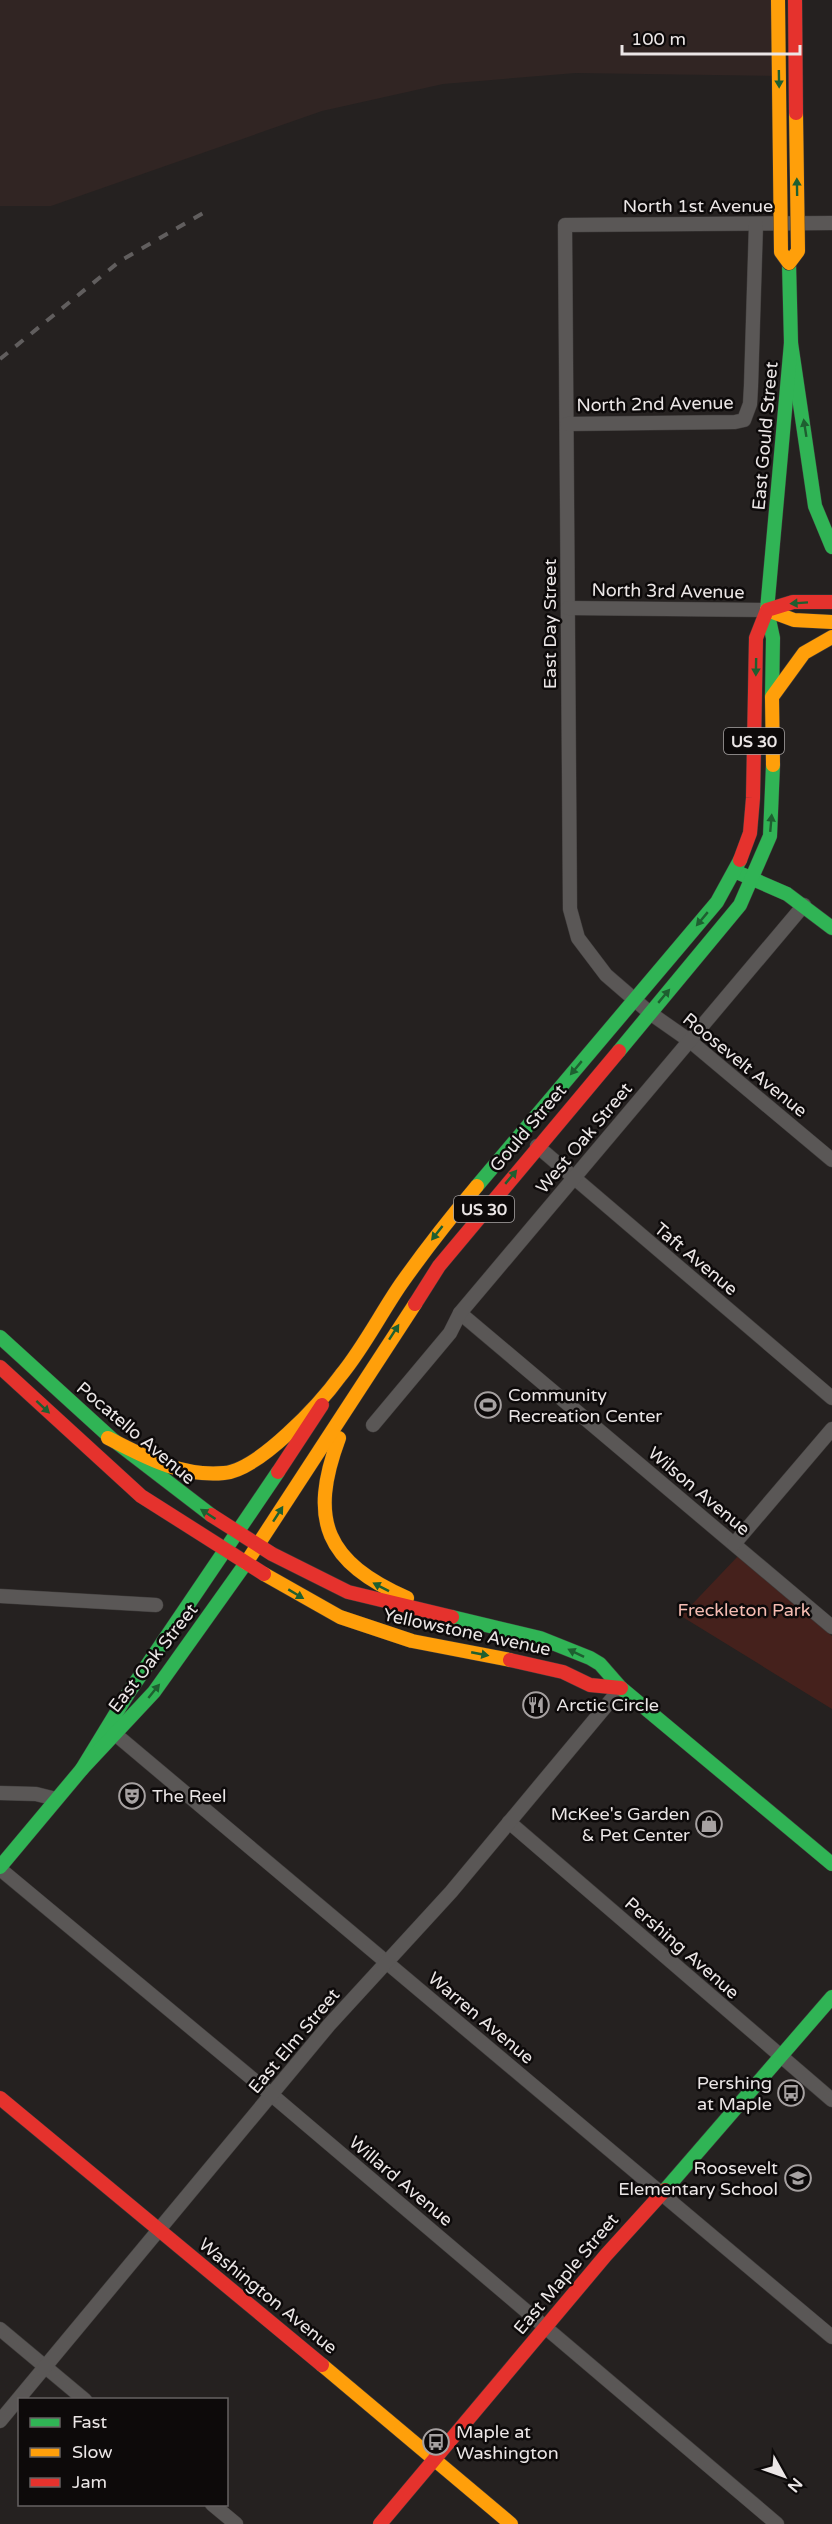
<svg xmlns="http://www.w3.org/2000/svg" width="832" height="2524" viewBox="0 0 832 2524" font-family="'Varela Round',sans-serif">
  <rect width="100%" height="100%" fill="#252120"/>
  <polygon fill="#312523" points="0,0 778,0 779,76 576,73 443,84 322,111 51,206 0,206"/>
  <polygon fill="#45211c" points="739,1555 832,1636 832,1709 681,1616"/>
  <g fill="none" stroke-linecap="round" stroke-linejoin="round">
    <g stroke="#3e3b3a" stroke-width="15">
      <g id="street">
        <polyline points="832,223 565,225 570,909 578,938 606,975 650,1013 690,1041 832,1160"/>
        <polyline points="567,424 735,422 744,420 750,404 751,386 756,224"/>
        <polyline points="568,608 767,610"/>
        <polyline points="537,1146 832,1398"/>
        <polyline points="460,1313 832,1627"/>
        <polyline points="373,1425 450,1333 460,1313 804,905"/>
        <polyline points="734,1544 832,1429"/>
        <polyline points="0,1596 156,1605"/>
        <polyline points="108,1728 832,2337"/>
        <polyline points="0,1793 36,1794 56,1799"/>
        <polyline points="509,1822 832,2100"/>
        <polyline points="0,1869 273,2096 777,2524"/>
        <polyline points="0,2329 85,2400"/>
        <polyline points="0,2421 329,2025 451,1892 621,1688"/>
        <polyline points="212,2504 236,2524"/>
      </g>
    </g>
    <g stroke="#3e3b3a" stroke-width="15">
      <g id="fast">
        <polyline points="791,343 815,506 832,547"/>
        <polyline points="772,697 773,638 767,610 791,343 789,263"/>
        <polyline points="739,873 787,894 832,928"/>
        <polyline points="619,1051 740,905 770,836 773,765"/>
        <polyline points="477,1186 717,902 740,860"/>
        <polyline points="0,1337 112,1439 211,1515"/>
        <polyline points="452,1617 540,1638 590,1658 600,1664 621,1688 832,1864"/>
        <polyline points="82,1769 129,1692 278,1472"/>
        <polyline points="0,1867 82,1769 154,1692 246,1563"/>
        <polyline points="665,2190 832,1997"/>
      </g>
    </g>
    <g stroke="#3e3b3a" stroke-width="15">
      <g id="slow">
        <polyline points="767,610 794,620 832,622"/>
        <polyline points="773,765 772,697 804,653 832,637"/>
        <path d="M108,1438C146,1457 180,1477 224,1473C259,1470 320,1404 341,1375C364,1347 381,1313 401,1284C425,1250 450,1218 477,1186"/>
        <path d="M339,1438C308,1521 326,1562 407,1598"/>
        <polyline points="246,1563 415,1304"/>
        <polyline points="264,1574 340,1617 412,1641 510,1660"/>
        <polyline points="322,2365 511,2524"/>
      </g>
    </g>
    <g stroke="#3e3b3a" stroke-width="15">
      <g id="jam">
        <polyline points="740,860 750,833 753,798 756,638 767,610 793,602 832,602"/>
        <polyline points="415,1304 439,1266 619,1051"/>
        <polyline points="0,1367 141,1496 264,1574"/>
        <polyline points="278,1472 322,1405"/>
        <polyline points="211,1515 272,1554 348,1592 452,1617"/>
        <polyline points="510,1660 563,1672 590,1685 621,1688"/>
        <polyline points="0,2098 322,2365"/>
        <polyline points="380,2524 606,2255 665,2190"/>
      </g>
    </g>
    <use href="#street" stroke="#5a5756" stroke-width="14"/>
    <use href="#fast" stroke="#30b455" stroke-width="14"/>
    <use href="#slow" stroke="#ff9f0a" stroke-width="14"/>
    <use href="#jam" stroke="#e5322d" stroke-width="14"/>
    <polyline stroke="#615e5e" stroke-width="4" stroke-dasharray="10 10" stroke-linecap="butt" points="0,359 120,261 205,212"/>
    <g stroke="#3e3b3a" stroke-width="15" stroke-linecap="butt">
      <polyline id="slow-bridge" points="778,0 781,252 789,263 798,251 796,113"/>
    </g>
    <g stroke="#3e3b3a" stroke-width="15" stroke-linecap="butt">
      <polyline id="jam-bridge" points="795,0 796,113"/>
    </g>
    <use href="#slow-bridge" stroke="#ff9f0a" stroke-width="14"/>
    <use href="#jam-bridge" stroke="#e5322d" stroke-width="14"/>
  </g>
  <defs><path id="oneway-solid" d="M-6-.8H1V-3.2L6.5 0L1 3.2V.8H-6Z" transform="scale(1.5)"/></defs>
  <g fill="#1e5f30">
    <use href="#oneway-solid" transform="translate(779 79) rotate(89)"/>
    <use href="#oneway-solid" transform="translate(797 187) rotate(-91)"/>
    <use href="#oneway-solid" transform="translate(805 428) rotate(-99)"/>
    <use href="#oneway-solid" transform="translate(799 603) rotate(176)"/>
    <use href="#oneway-solid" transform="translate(756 667) rotate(91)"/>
    <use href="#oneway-solid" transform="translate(771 823) rotate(-85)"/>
    <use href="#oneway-solid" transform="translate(702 919) rotate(130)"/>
    <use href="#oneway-solid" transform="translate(664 996) rotate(-50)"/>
    <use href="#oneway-solid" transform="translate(576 1068) rotate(130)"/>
    <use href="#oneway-solid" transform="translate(511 1177) rotate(-50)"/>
    <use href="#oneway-solid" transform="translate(437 1233) rotate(128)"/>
    <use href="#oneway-solid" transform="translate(394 1332) rotate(-57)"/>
    <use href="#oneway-solid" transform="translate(43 1407) rotate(43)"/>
    <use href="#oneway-solid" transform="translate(208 1514) rotate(-147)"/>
    <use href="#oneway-solid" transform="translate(278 1514) rotate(-57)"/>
    <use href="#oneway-solid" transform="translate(381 1587) rotate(-153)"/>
    <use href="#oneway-solid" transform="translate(296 1594) rotate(31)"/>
    <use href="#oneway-solid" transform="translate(576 1653) rotate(-154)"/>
    <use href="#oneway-solid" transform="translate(480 1654) rotate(11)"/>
    <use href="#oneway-solid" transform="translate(154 1691) rotate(-51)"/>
  </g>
  <defs>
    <g id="stadium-ring" transform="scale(1.35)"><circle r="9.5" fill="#0d0a0a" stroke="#a6a1a1" stroke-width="1.5"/><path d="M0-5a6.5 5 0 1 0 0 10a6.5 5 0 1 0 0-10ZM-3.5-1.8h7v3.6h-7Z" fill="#a6a1a1"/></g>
    <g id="restaurant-ring" transform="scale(1.35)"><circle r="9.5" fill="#0d0a0a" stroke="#a6a1a1" stroke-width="1.5"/><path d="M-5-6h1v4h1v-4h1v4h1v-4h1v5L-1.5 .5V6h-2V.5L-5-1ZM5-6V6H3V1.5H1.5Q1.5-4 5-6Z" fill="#a6a1a1"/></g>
    <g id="theatre-ring" transform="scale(1.35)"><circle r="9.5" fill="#0d0a0a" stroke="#a6a1a1" stroke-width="1.5"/><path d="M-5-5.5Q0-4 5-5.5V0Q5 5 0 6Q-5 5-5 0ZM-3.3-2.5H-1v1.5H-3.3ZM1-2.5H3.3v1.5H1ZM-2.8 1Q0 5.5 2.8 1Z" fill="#a6a1a1"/></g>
    <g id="shop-ring" transform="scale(1.35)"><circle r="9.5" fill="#0d0a0a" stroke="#a6a1a1" stroke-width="1.5"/><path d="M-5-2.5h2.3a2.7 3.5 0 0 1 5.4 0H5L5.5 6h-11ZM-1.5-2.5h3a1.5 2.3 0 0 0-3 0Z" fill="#a6a1a1"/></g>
    <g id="bus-ring" transform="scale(1.35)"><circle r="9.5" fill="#0d0a0a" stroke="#a6a1a1" stroke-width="1.5"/><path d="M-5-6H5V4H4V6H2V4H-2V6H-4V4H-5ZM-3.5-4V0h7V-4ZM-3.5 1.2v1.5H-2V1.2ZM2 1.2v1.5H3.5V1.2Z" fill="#a6a1a1"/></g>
    <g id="school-ring" transform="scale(1.35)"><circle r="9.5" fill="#0d0a0a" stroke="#a6a1a1" stroke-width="1.5"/><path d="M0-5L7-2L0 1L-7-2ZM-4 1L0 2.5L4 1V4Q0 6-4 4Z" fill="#a6a1a1"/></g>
  </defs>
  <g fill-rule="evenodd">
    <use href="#stadium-ring" x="488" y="1405"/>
    <use href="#restaurant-ring" x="536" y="1705"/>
    <use href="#theatre-ring" x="132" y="1796"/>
    <use href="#shop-ring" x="709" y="1824"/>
    <use href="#bus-ring" x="791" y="2093"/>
    <use href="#school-ring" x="798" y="2178"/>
    <use href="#bus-ring" x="436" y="2442"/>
  </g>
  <g text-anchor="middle" stroke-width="5" stroke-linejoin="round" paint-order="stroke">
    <g fill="#0d0a0a" stroke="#a8a4a4" stroke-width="1.5">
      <rect x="724" y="728" width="60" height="26" rx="4.5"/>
      <rect x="454" y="1196" width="60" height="26" rx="4.5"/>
    </g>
    <g font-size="16" font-weight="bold" fill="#ebe6e6">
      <text x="754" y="747">US 30</text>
      <text x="484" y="1215">US 30</text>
    </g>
    <g font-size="18" fill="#ebe6e6" stroke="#0d0a0a">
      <text x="698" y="212">North 1st Avenue</text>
      <text transform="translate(655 404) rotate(-1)" y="6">North 2nd Avenue</text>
      <text transform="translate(765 436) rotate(-85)" y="6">East Gould Street</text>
      <text transform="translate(668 591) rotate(1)" y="6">North 3rd Avenue</text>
      <text transform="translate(550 624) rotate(-90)" y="6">East Day Street</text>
      <text transform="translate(745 1065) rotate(39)" y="6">Roosevelt Avenue</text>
      <text transform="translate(528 1128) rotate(-50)" y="6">Gould Street</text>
      <text transform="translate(584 1138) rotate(-50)" y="6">West Oak Street</text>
      <text transform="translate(696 1259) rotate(40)" y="6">Taft Avenue</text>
      <text transform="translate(136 1433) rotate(40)" y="6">Pocatello Avenue</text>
      <text transform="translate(699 1491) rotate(40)" y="6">Wilson Avenue</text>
      <text transform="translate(467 1632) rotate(12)" y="6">Yellowstone Avenue</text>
      <text transform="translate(153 1658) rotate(-52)" y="6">East Oak Street</text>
      <text transform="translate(682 1948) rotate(41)" y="6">Pershing Avenue</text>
      <text transform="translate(481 2018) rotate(40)" y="6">Warren Avenue</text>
      <text transform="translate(294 2041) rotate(-50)" y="6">East Elm Street</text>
      <text transform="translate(401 2181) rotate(40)" y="6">Willard Avenue</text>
      <text transform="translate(566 2274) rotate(-50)" y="6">East Maple Street</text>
      <text transform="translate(268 2296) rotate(39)" y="6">Washington Avenue</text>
    </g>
    <g font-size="18" fill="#ebe6e6" stroke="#0d0a0a" text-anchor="start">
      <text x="508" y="1401">Community<tspan x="508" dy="21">Recreation Center</tspan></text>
      <text x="556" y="1711">Arctic Circle</text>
      <text x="152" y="1802">The Reel</text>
      <text x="690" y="1820" text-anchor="end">McKee's Garden<tspan x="690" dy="21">&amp; Pet Center</tspan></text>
      <text x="772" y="2089" text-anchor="end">Pershing<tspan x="772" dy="21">at Maple</tspan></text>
      <text x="778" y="2174" text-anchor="end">Roosevelt<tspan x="778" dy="21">Elementary School</tspan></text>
      <text x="456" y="2438">Maple at<tspan x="456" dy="21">Washington</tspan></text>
    </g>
    <g font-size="18" fill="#f6bcb2" stroke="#0d0a0a">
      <text x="744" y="1616">Freckleton Park</text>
    </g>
  </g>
  <rect x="18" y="2398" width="210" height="108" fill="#0d0a0a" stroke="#666262" stroke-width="1.5"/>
  <rect x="30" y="2418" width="30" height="9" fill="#30b455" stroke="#666262" stroke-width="1.5"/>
  <text x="72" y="2428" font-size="18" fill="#ebe6e6">Fast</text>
  <rect x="30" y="2448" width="30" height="9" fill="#ff9f0a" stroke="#666262" stroke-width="1.5"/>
  <text x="72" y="2458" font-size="18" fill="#ebe6e6">Slow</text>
  <rect x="30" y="2478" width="30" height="9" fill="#e5322d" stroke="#666262" stroke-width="1.5"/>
  <text x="72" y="2488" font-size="18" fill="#ebe6e6">Jam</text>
  <g transform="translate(784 2476) rotate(130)" stroke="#0d0a0a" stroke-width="4.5" paint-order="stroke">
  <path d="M0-4.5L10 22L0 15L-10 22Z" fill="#ebe6e6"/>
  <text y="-9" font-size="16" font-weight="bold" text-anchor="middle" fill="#ebe6e6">N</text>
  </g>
  <path d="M622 45v9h178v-9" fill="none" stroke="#ebe6e6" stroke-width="3"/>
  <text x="631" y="45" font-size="18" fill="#ebe6e6" stroke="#0d0a0a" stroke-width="4.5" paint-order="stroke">100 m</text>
</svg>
